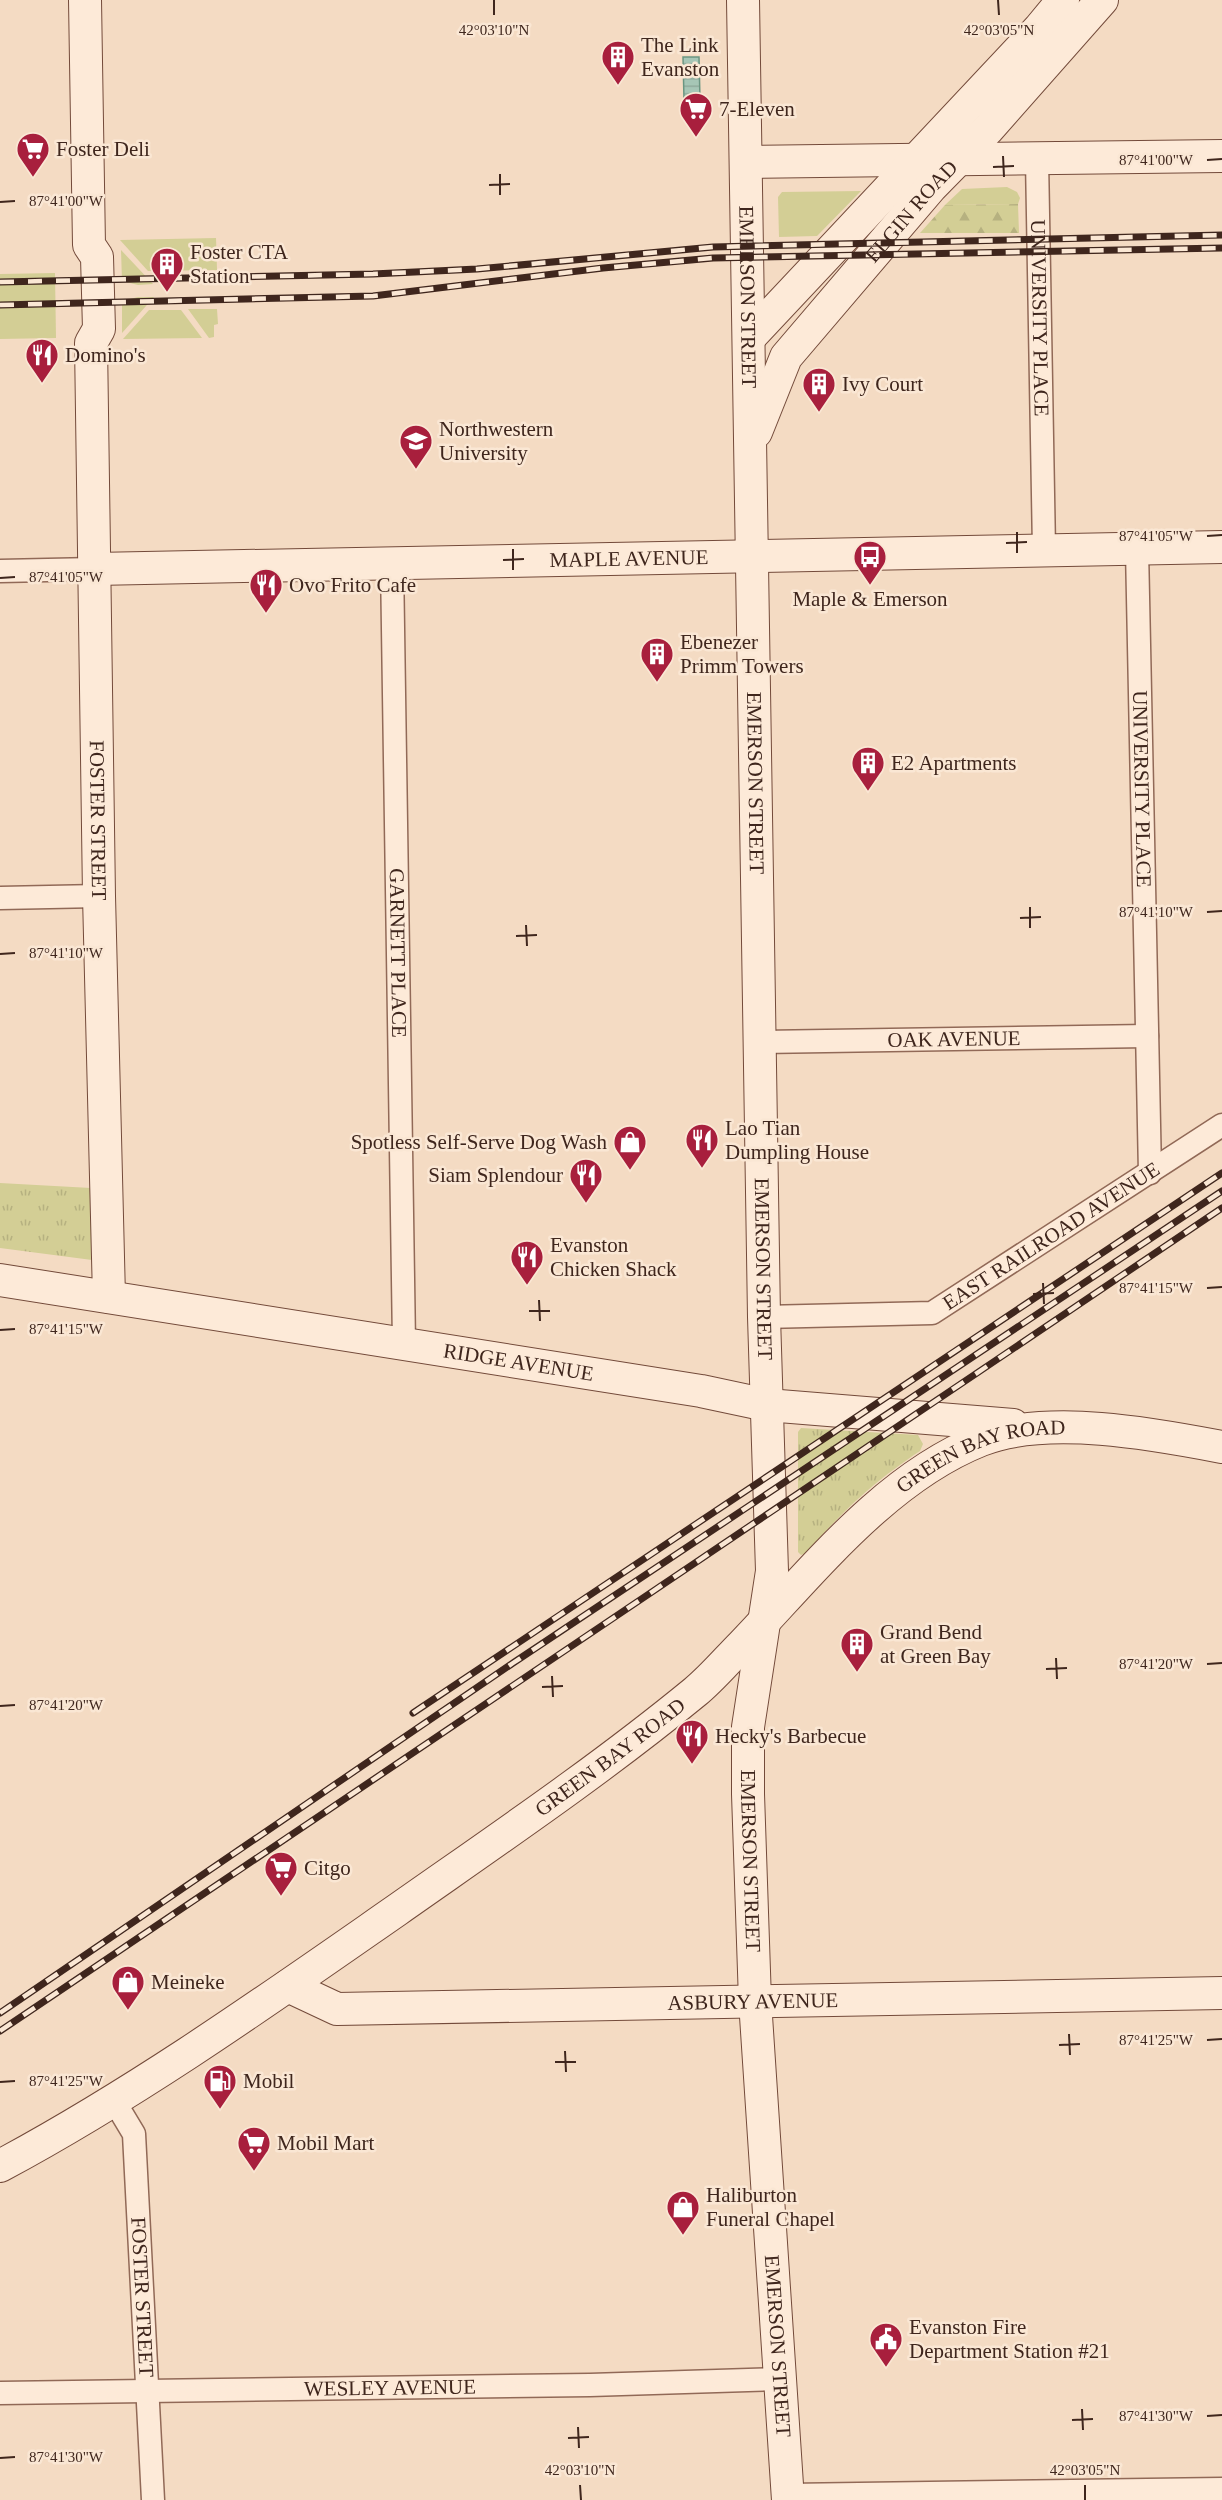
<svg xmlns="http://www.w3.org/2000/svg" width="1222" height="2500" viewBox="0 0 1222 2500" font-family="'Times New Roman',serif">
  <defs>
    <pattern id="forest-firs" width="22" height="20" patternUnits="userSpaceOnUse" patternTransform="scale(1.5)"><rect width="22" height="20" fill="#d3ce95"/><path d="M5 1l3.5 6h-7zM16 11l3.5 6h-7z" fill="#b6b180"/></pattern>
    <pattern id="park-tufts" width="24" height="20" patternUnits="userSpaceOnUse" patternTransform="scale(1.5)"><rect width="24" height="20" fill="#d3ce95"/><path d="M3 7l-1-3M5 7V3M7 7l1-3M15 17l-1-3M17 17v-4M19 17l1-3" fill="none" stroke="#b6b180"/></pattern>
    <pattern id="water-rules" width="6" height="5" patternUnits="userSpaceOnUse" patternTransform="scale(1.5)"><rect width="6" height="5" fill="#a6c6b6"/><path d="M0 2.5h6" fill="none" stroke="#90aa9c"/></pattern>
  </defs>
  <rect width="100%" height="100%" fill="#f4dbc3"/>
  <g fill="#d3ce95">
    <polygon points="1007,187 1017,192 1020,198 1018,204 945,205 962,189"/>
    <polygon points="861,191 817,236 779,237 778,197 782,192"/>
    <polygon points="216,238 217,270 148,271 120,240"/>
    <polygon points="121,250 153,284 138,285 122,281"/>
    <polygon points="55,273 56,338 0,339 0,274"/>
    <polygon points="138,297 154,297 122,333 122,301"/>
    <polygon points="188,309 217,309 218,324 214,325 214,337 209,338"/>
    <polygon points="149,310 181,310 202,338 123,339"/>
  </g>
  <polygon fill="url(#forest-firs)" points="1018,204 1019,233 920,233 945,205"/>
  <g fill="url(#park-tufts)">
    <polygon points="0,1183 91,1188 92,1260 0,1248"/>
    <path d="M801,1428L918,1435L923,1444L920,1451C872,1483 845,1509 806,1553L801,1555L798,1552V1432Z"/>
  </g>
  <polygon fill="url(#water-rules)" stroke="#6b9682" stroke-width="1.5" points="683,57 699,57 700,100 684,100"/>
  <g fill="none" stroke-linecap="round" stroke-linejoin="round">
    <g stroke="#916957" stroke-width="25">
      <g id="street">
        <path id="s1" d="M1037,159L1044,550"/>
        <path id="s2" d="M1137,549L1150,1173"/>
        <path id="s3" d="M392,563L404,1344"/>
        <polyline points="0,571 95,569"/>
        <polyline points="0,898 99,896"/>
        <path id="s4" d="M760,1042L1147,1036"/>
        <path id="s5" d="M764,1317L932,1313L1222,1125"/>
        <path id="s6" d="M113,2099L134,2134L153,2500"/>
        <path id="s7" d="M0,2393L590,2385L780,2379"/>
        <polyline points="788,2495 1222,2489"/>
      </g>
    </g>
    <g stroke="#734a3a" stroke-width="34">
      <g id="secondary">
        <path id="s8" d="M85,0L89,245L97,257L99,329L91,343L99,896L109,1297"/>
        <path id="s9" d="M743,0L764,1317L772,1571L748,1727V1794L755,2001L788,2500"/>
        <polyline points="746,162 1222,156"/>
        <polyline points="749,338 1039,29 1063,0"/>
        <path id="s10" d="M756,432L786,357L931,187L989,128L1102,0"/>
        <path id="s11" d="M95,569L1222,547"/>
        <path id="s12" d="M0,1280L701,1391L767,1405L1013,1425"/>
        <path id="s13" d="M288,1986L337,2009L1222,1993"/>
        <path id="s14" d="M0,2166C138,2092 269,1999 397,1910C498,1839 600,1770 695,1692C712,1678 727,1660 742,1645C812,1572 885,1478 981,1440C1047,1414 1154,1434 1222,1447"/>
      </g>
    </g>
    <use href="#street" stroke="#fdead8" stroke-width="22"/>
    <use href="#secondary" stroke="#fdead8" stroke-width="32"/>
    <g stroke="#3f261d" stroke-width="7">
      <g id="rail">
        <polyline points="0,282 373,274 477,269 713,247 1222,235"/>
        <polyline points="0,305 373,296 603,268 713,258 1222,248"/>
        <polyline points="413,1713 1222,1173"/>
        <polyline points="0,2013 513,1663 1222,1191"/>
        <polyline points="0,2031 1222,1208"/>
      </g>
    </g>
    <use href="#rail" stroke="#fae7d4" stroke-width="4.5" stroke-dasharray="14" stroke-linecap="butt"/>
  </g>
  <path fill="none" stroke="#3f261d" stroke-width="2" d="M494,0V15M998,0L999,15M1003,156L1004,177M1207,160L1222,159M993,167L1014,166M500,174V195M489,185L510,184M0,202L15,201M1017,532V553M1207,536L1222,535M1006,543L1027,542M513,549V570M503,560L524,559M0,578L15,577M1030,907V928M1207,912L1222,911M1020,918L1041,917M526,925L527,946M516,936L537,935M0,954L15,953M1043,1283L1044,1304M1207,1288L1222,1287M1033,1294L1054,1293M539,1300L540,1321M529,1311H550M0,1330L15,1329M1056,1658L1057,1679M1207,1664L1222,1663M1046,1669L1067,1668M552,1676L553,1697M542,1687L563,1686M0,1706L15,1705M1069,2034L1070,2055M1207,2040L1222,2039M1059,2045L1080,2044M565,2051L566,2072M555,2062H576M0,2082L15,2081M1082,2409L1083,2430M1207,2416L1222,2415M1072,2420L1093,2419M578,2427L579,2448M568,2438L589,2437M0,2458L15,2457M580,2485L581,2500M1085,2485V2500"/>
  <defs>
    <g id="building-pin" transform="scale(1.725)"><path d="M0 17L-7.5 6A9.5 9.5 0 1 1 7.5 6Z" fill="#a81f3d" stroke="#fae7d4"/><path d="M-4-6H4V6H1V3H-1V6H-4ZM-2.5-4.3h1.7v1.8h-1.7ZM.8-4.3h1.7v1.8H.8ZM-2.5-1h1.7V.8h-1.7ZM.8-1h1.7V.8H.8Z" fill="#fff"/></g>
    <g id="supermarket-pin" transform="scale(1.725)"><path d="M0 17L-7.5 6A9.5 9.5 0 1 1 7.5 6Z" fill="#a81f3d" stroke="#fae7d4"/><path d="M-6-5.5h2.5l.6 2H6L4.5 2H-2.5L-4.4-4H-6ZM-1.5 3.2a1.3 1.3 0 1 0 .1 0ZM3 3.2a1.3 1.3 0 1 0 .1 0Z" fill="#fff"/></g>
    <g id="restaurant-pin" transform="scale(1.725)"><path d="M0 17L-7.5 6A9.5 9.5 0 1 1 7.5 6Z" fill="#a81f3d" stroke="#fae7d4"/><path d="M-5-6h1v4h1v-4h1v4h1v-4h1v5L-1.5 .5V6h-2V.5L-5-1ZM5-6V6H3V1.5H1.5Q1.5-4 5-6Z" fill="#fff"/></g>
    <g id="university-pin" transform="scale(1.725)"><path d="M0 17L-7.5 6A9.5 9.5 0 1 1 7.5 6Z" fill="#a81f3d" stroke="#fae7d4"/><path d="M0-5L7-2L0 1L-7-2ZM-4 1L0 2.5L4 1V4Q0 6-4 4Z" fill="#fff"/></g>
    <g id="bus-pin" transform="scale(1.725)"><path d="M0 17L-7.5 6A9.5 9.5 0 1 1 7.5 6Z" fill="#a81f3d" stroke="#fae7d4"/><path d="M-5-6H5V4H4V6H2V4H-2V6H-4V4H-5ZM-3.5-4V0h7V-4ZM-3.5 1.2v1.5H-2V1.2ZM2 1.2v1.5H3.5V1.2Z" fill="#fff"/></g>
    <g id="shop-pin" transform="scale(1.725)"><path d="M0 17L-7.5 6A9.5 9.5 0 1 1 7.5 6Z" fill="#a81f3d" stroke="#fae7d4"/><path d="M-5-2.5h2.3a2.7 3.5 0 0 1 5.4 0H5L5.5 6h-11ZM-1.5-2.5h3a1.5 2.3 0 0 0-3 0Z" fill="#fff"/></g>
    <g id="fuel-pin" transform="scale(1.725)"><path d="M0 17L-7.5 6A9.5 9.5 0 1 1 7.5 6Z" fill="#a81f3d" stroke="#fae7d4"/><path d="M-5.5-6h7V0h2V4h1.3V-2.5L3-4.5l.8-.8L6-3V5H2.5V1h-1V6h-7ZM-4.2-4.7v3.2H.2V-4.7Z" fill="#fff"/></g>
    <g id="civic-pin" transform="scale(1.725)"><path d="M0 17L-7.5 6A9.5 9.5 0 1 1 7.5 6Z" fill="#a81f3d" stroke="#fae7d4"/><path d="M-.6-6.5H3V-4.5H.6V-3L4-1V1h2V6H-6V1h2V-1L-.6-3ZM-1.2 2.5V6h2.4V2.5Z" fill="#fff"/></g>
  </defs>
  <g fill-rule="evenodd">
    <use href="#building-pin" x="618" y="57"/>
    <use href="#supermarket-pin" x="696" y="109"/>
    <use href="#supermarket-pin" x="33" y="149"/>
    <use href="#building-pin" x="167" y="264"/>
    <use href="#restaurant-pin" x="42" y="355"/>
    <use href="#building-pin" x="819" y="384"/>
    <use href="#university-pin" x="416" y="441"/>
    <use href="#bus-pin" x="870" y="557"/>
    <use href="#restaurant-pin" x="266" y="585"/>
    <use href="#building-pin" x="657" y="654"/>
    <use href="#building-pin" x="868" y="763"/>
    <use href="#restaurant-pin" x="702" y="1140"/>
    <use href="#shop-pin" x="630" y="1142"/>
    <use href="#restaurant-pin" x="586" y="1175"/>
    <use href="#restaurant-pin" x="527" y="1257"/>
    <use href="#building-pin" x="857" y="1644"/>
    <use href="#restaurant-pin" x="692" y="1736"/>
    <use href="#supermarket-pin" x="281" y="1868"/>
    <use href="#shop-pin" x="128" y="1982"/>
    <use href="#fuel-pin" x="220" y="2081"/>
    <use href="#supermarket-pin" x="254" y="2143"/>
    <use href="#shop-pin" x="683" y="2207"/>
    <use href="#civic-pin" x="886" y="2339"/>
  </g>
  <g text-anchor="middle" stroke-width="5" stroke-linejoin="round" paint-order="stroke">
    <g font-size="21" fill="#3f261d" stroke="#fae7d4" text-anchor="start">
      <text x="641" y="52">The Link<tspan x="641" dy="24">Evanston</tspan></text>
      <text x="719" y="116">7-Eleven</text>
      <text x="56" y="156">Foster Deli</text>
      <text x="190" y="259">Foster CTA<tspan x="190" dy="24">Station</tspan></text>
      <text x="65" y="362">Domino's</text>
      <text x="842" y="391">Ivy Court</text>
      <text x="439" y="436">Northwestern<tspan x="439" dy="24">University</tspan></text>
      <text x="289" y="592">Ovo Frito Cafe</text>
      <text x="870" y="606" text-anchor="middle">Maple &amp; Emerson</text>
      <text x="680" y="649">Ebenezer<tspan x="680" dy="24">Primm Towers</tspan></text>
      <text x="891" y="770">E2 Apartments</text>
      <text x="725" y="1135">Lao Tian<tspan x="725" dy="24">Dumpling House</tspan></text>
      <text x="607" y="1149" text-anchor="end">Spotless Self-Serve Dog Wash</text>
      <text x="563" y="1182" text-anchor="end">Siam Splendour</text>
      <text x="550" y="1252">Evanston<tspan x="550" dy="24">Chicken Shack</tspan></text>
      <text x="880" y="1639">Grand Bend<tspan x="880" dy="24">at Green Bay</tspan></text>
      <text x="715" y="1743">Hecky's Barbecue</text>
      <text x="304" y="1875">Citgo</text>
      <text x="151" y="1989">Meineke</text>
      <text x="243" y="2088">Mobil</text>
      <text x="277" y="2150">Mobil Mart</text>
      <text x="706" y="2202">Haliburton<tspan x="706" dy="24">Funeral Chapel</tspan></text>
      <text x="909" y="2334">Evanston Fire<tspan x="909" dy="24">Department Station #21</tspan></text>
    </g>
    <g font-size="21" fill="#3f261d" stroke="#fae7d4">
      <text dy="7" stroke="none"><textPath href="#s10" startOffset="273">ELGIN ROAD</textPath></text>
      <text dy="7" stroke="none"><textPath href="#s9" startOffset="297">EMERSON STREET</textPath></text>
      <text dy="7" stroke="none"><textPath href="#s1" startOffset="159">UNIVERSITY PLACE</textPath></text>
      <text dy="7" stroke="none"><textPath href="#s11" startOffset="534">MAPLE AVENUE</textPath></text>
      <text dy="7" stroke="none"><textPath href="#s9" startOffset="783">EMERSON STREET</textPath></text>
      <text dy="7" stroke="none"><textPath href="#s2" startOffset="240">UNIVERSITY PLACE</textPath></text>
      <text dy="7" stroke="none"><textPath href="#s8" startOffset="825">FOSTER STREET</textPath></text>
      <text dy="7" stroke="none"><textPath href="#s3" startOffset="390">GARNETT PLACE</textPath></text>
      <text dy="7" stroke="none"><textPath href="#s4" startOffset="194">OAK AVENUE</textPath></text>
      <text dy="7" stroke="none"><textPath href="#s5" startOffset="310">EAST RAILROAD AVENUE</textPath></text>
      <text dy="7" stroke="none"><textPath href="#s9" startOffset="1269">EMERSON STREET</textPath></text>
      <text dy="7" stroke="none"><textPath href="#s12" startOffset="525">RIDGE AVENUE</textPath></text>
      <text dy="7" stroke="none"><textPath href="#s14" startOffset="1221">GREEN BAY ROAD</textPath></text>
      <text dy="7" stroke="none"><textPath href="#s14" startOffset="735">GREEN BAY ROAD</textPath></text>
      <text dy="7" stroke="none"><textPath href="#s9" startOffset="1863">EMERSON STREET</textPath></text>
      <text dy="7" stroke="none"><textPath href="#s13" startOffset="470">ASBURY AVENUE</textPath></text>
      <text dy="7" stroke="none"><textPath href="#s6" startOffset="204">FOSTER STREET</textPath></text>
      <text dy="7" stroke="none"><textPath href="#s9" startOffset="2349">EMERSON STREET</textPath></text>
      <text dy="7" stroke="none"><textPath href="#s7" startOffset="390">WESLEY AVENUE</textPath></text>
    </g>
  </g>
  <g font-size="15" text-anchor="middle" fill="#3f261d" stroke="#fae7d4" stroke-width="5" stroke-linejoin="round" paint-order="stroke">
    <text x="494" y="35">42°03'10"N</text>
    <text x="999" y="35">42°03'05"N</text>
    <text x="1156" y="165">87°41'00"W</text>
    <text x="66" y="206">87°41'00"W</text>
    <text x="1156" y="541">87°41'05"W</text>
    <text x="66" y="582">87°41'05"W</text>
    <text x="1156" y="917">87°41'10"W</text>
    <text x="66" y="958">87°41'10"W</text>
    <text x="1156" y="1293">87°41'15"W</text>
    <text x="66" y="1334">87°41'15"W</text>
    <text x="1156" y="1669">87°41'20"W</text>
    <text x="66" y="1710">87°41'20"W</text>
    <text x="1156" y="2045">87°41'25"W</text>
    <text x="66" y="2086">87°41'25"W</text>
    <text x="1156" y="2421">87°41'30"W</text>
    <text x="66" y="2462">87°41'30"W</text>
    <text x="580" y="2475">42°03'10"N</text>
    <text x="1085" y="2475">42°03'05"N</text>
  </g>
</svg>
